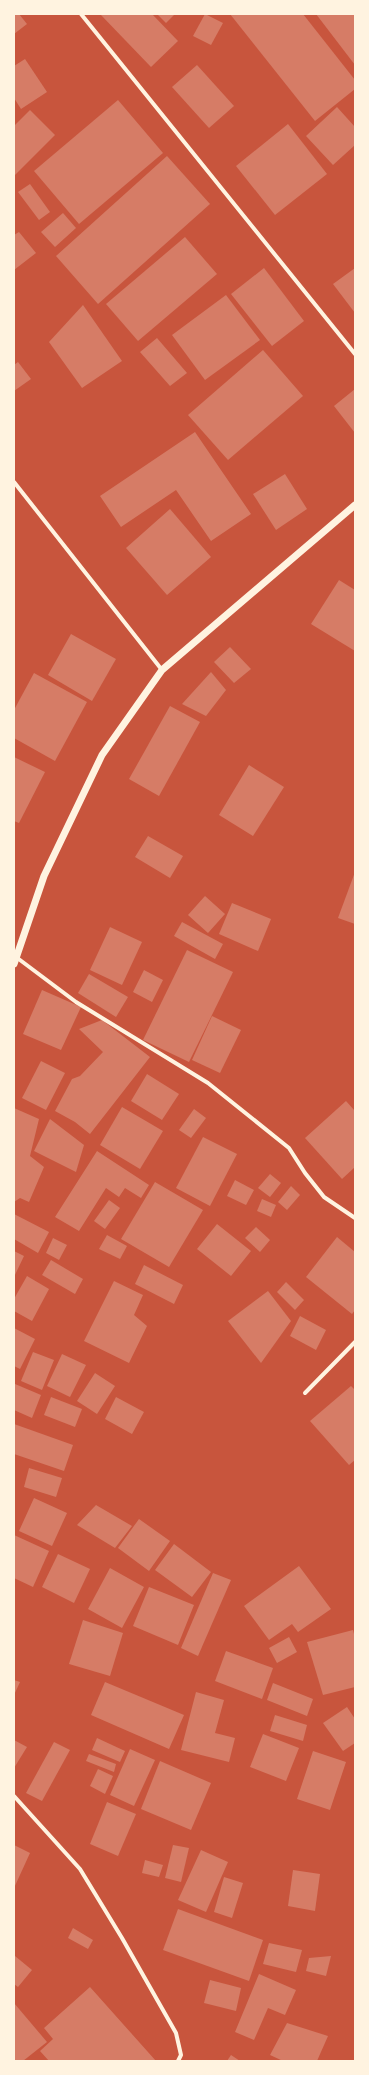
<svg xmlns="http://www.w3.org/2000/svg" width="369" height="2075" viewBox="0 0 369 2075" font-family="'PT Sans Narrow',sans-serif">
  <rect width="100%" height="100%" fill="#c8553d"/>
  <g fill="#d67c66">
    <polygon points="14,14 19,14 27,24 14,34"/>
    <polygon points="100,14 152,14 178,41 151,67"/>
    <polygon points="157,14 175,14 166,23"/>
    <polygon points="205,14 223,23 211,45 193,36"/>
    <polygon points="230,14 303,14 355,80 355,89 315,121"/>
    <polygon points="316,14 355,14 355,65"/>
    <polygon points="25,59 47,92 21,109 14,98 14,66"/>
    <polygon points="197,65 234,106 209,128 172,87"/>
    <polygon points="118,100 163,153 79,224 34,171"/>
    <polygon points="337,107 355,127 355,145 333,165 306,136"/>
    <polygon points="30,110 55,135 14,176 14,126"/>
    <polygon points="288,124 327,174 275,215 236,166"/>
    <polygon points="167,156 210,204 98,304 56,256"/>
    <polygon points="30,184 50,212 39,220 18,192"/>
    <polygon points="63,213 76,228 55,247 41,232"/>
    <polygon points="19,232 36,253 14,270 14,235"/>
    <polygon points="185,237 217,274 138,341 106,304"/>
    <polygon points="264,268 304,321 272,346 231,294"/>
    <polygon points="355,268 355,313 333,284"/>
    <polygon points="226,295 260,340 205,380 172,335"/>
    <polygon points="83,305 122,361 82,388 49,342"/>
    <polygon points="157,338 187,373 170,386 140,352"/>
    <polygon points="263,350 303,396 228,460 188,415"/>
    <polygon points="18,362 31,379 14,391 14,365"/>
    <polygon points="355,389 355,433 334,406"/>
    <polygon points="195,432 251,514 211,541 176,490 121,527 100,496"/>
    <polygon points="285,474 307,509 276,530 253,494"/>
    <polygon points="170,509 211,557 167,595 126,548"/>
    <polygon points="339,580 355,590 355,651 311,624"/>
    <polygon points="71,634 116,659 92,701 48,675"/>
    <polygon points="230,647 251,669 234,683 214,662"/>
    <polygon points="211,672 226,690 206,716 182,704"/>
    <polygon points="34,673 87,702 55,761 14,738 14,710"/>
    <polygon points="170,706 200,722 159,796 129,779"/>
    <polygon points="14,757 45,772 19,823 14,821"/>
    <polygon points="249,765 284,787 253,836 219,815"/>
    <polygon points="148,836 183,856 170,878 135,857"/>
    <polygon points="355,872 355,924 338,918"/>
    <polygon points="205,896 225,914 208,933 188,915"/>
    <polygon points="232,903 271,919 258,951 219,934"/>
    <polygon points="182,922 223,944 215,959 174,936"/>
    <polygon points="110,927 142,942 122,985 90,970"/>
    <polygon points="187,950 233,972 189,1062 143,1040"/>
    <polygon points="144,970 163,980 152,1002 133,992"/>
    <polygon points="89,974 128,997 116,1017 78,993"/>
    <polygon points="42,990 81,1007 61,1050 23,1034"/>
    <polygon points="212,1016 241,1030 220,1073 192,1060"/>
    <polygon points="102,1020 150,1057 90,1134 75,1122 55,1111 72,1079 80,1076 103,1052 79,1029"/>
    <polygon points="41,1061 65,1073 46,1110 22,1098"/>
    <polygon points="147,1074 179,1094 162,1120 131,1101"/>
    <polygon points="346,1101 355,1111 355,1167 342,1179 305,1138"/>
    <polygon points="122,1107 163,1131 140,1169 100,1145"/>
    <polygon points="14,1108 39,1119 30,1156 44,1167 29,1202 20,1198 14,1202"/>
    <polygon points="194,1109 206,1118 191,1138 179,1130"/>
    <polygon points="50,1119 84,1145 76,1172 34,1151"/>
    <polygon points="203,1137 237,1154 210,1206 176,1188"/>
    <polygon points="97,1151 149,1185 141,1198 125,1188 119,1197 106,1188 79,1231 55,1217"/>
    <polygon points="270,1174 281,1183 270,1197 258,1188"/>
    <polygon points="235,1180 254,1190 246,1205 227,1196"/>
    <polygon points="155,1182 203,1210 169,1267 121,1239"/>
    <polygon points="291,1186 300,1195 287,1210 278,1202"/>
    <polygon points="262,1199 276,1205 271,1217 257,1211"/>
    <polygon points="109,1200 120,1208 105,1229 94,1221"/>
    <polygon points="14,1214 49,1232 38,1253 14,1239"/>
    <polygon points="217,1224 251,1251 231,1276 197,1249"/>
    <polygon points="256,1227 270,1240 260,1252 245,1238"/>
    <polygon points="107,1235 127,1246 120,1259 99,1249"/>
    <polygon points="337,1237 355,1252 355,1310 352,1314 306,1277"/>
    <polygon points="53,1238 67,1245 59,1260 46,1253"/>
    <polygon points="14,1251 24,1256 14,1277"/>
    <polygon points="51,1260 83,1279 75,1294 42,1275"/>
    <polygon points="144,1265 183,1285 174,1304 135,1284"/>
    <polygon points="27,1276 49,1289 32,1321 14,1311 14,1299"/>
    <polygon points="114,1281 143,1295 134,1315 147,1326 129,1363 84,1341"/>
    <polygon points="286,1282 304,1300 295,1310 277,1292"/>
    <polygon points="268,1291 291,1321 261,1363 228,1321"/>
    <polygon points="300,1316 326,1330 316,1350 290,1336"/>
    <polygon points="14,1328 35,1339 20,1369 14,1366"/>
    <polygon points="33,1352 54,1360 42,1390 21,1381"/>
    <polygon points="62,1354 86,1365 70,1397 47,1386"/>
    <polygon points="95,1373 115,1386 97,1414 77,1401"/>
    <polygon points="15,1384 41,1395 32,1418 14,1410"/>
    <polygon points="351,1386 355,1390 355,1460 349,1465 310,1421"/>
    <polygon points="51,1397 82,1409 75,1427 44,1415"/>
    <polygon points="116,1397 144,1412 132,1434 105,1419"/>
    <polygon points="14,1424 73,1445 64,1471 14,1454"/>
    <polygon points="29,1468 62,1478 56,1497 24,1487"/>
    <polygon points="34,1498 67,1513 52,1546 19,1531"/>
    <polygon points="96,1505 132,1526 115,1548 77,1525"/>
    <polygon points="139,1519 170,1541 149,1571 118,1548"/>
    <polygon points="14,1535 49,1551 33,1587 14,1578"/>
    <polygon points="174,1544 211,1572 192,1597 155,1570"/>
    <polygon points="58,1554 90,1569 74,1603 42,1587"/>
    <polygon points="299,1566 331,1609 298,1632 292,1624 269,1640 244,1606"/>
    <polygon points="110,1568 144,1587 122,1628 88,1609"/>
    <polygon points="213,1573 231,1580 198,1656 181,1648"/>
    <polygon points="149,1587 194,1605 178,1645 133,1626"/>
    <polygon points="83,1620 123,1633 110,1676 69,1664"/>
    <polygon points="353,1630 355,1638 355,1687 323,1695 307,1642"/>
    <polygon points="289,1637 297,1652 277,1663 269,1648"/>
    <polygon points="226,1651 273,1668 262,1699 215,1681"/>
    <polygon points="14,1680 20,1682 14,1695"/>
    <polygon points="105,1682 184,1715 169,1749 91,1715"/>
    <polygon points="273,1683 313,1699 307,1716 267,1700"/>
    <polygon points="196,1692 224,1700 215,1733 235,1738 229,1762 181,1750"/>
    <polygon points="347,1707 355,1719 355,1743 343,1751 323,1723"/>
    <polygon points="275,1715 307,1725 303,1741 270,1731"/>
    <polygon points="263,1734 299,1748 286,1781 250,1767"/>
    <polygon points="97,1738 125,1751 120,1762 92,1750"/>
    <polygon points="14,1740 27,1747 14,1768"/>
    <polygon points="54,1742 70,1750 42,1801 26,1793"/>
    <polygon points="130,1749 155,1760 134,1806 110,1795"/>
    <polygon points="313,1751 346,1762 330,1810 297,1799"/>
    <polygon points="89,1754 116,1764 114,1772 86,1761"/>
    <polygon points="160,1761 211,1783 191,1830 141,1809"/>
    <polygon points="98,1769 113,1776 105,1794 90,1786"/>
    <polygon points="107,1802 136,1814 118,1856 90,1844"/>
    <polygon points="14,1845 30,1853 14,1888"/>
    <polygon points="173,1845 189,1848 181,1882 165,1878"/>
    <polygon points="201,1850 228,1862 206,1912 178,1900"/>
    <polygon points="145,1860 163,1865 159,1877 142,1873"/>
    <polygon points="293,1870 320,1874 315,1911 288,1906"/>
    <polygon points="224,1877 243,1883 232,1918 214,1912"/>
    <polygon points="178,1909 263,1940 249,1981 163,1950"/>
    <polygon points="73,1928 93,1940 88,1949 68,1938"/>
    <polygon points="269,1943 302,1950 296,1972 263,1964"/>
    <polygon points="15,1956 32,1970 18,1987 14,1984"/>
    <polygon points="331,1956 326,1976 306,1971 309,1958"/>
    <polygon points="259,1974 296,1990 285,2015 268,2008 254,2040 235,2032"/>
    <polygon points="210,1980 241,1988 236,2011 204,2003"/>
    <polygon points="90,1987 156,2061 49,2061 40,2051 53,2039 44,2028"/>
    <polygon points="14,2003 47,2042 23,2061 14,2061"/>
    <polygon points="287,2023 328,2036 317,2061 283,2061 270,2055"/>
    <polygon points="231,2055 240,2061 227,2061"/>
  </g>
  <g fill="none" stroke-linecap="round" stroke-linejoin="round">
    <g stroke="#fff3e0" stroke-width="4">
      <polyline points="81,14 355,354"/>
      <polyline points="14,482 162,670"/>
      <polyline points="16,957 76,1002 208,1083 289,1148 305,1173 324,1197 355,1218"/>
      <polyline points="305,1393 355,1342"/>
      <polyline points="14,1796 80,1869 122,1938 176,2033 181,2055 178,2061"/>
    </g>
    <polyline stroke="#fff3e0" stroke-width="7" points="14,964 44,876 102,755 162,670 355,505"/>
  </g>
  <rect width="369" height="2075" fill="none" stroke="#fff3e0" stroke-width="30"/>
</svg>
